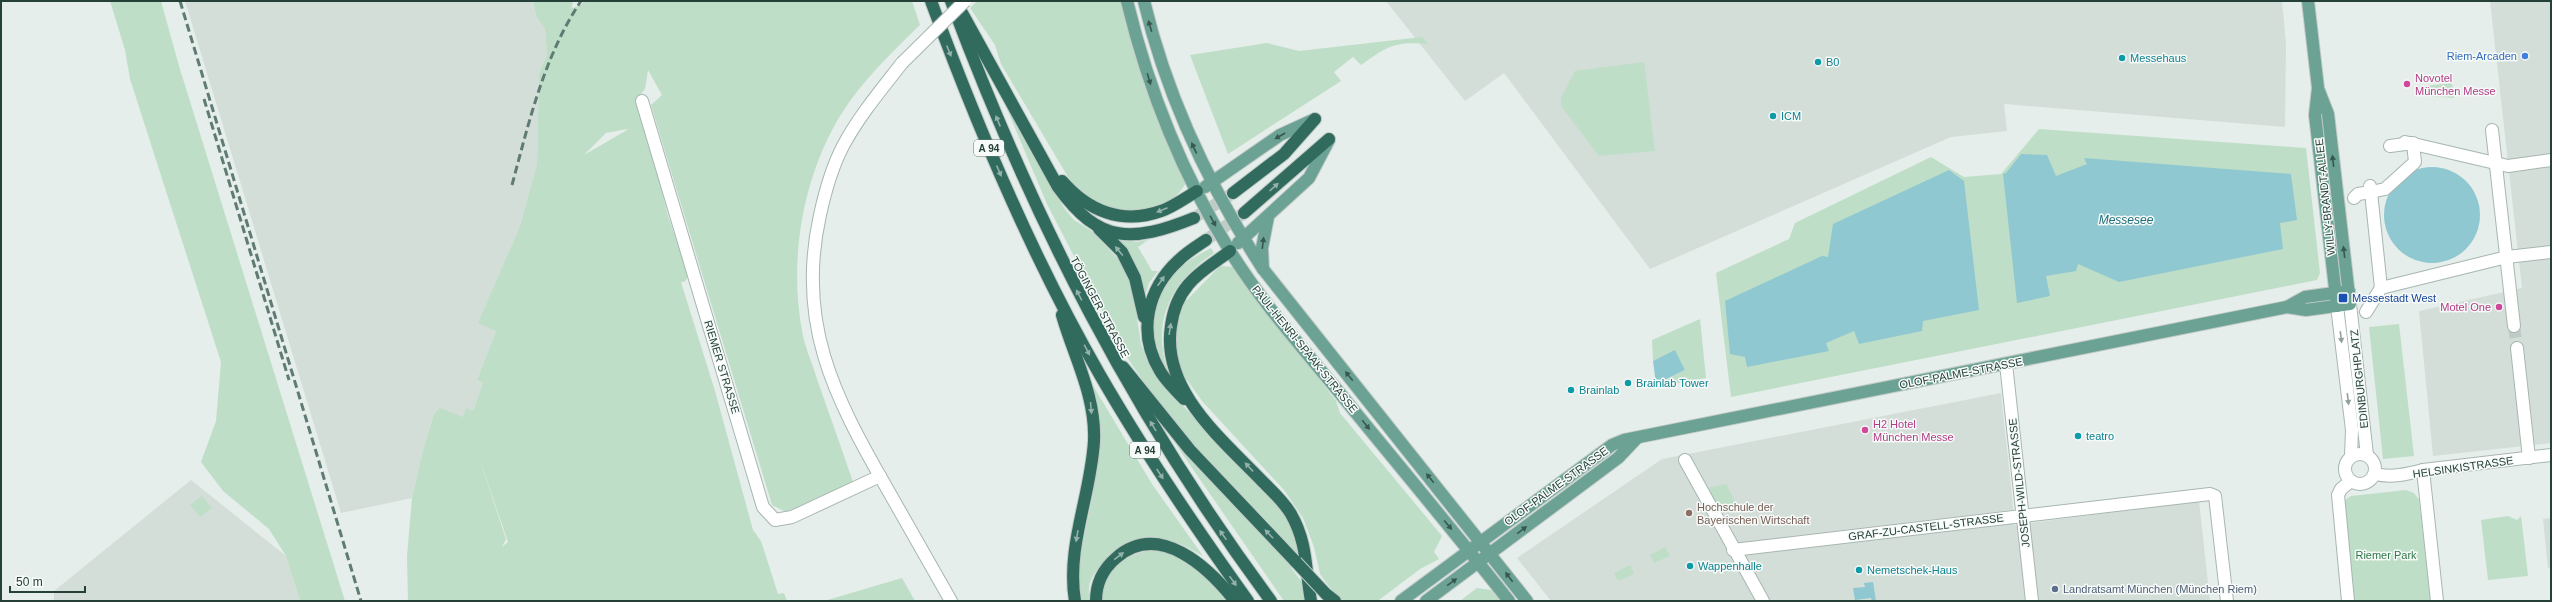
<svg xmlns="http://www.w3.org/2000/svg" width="2552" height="602" viewBox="0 0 2552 602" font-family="Helvetica,sans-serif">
  <rect width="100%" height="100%" fill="#e5eeea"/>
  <g fill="#d3ded9">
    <polygon points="185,1 533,1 536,16 545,29 547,55 539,74 537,164 520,226 479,322 496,331 477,380 483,383 473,411 463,417 439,410 434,414 423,450 412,498 341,513"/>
    <polygon points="1386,1 2282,1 2286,44 2285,127 2004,104 2007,131 1951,137 1650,269 1504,73 1465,101"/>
    <polygon points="2490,1 2551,1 2551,443 2433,456 2419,311 2522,288"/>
    <polygon points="2001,393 2015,525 2199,501 2210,601 1551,601 1517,558 1662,459"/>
    <polygon points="191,480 286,556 300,601 54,601 54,591"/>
    <polygon points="2551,518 2551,568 2548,568 2543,519"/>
  </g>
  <g fill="#bfdec7" fill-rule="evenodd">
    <polygon points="110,1 161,1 179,66 345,601 300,601 286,556 269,529 223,491 201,462 216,421 221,362 130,79 125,50"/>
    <path d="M533,1H573L572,8L581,5L584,1H912L920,25C891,53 861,82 840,116C802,179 788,263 803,336C806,349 812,363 816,376C828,411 841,446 853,482L786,512L772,505L651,105L662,95L648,70L645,89L635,102L642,112L668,216L687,271V279L684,282H681L715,391L753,530L761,541L778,594L784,593L787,601H408L407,556L412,498L423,450L434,414L440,408L463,417L466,408L473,411L483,383L477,380L496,331L478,323L520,226L537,164L539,74L547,55L545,29L536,16ZM627,129V130L584,155L606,133ZM476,449L508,542L502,547L506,539Z"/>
    <path d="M977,1H1121C1134,65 1160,124 1186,183C1160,227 1100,214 1071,182L1001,64L995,45L970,8Z"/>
    <path d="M1422,37L1428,44C1394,41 1388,46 1361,65L1353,57L1334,72L1341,81L1228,154L1190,55L1267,43L1299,51Z"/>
    <polygon points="1644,62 1655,151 1599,156 1561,106 1561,98 1575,71"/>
    <polygon points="2452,83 2454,98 2425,96 2424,86"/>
    <polygon points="999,90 1064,208 1074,220 1093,232 1120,261 1131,280 1141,344 1147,361 1155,373 1167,389 1283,511 1298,542 1298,554 1168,417 1124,353 1047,204"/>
    <polygon points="2039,129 2306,148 2320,273 2317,280 1731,397 1716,273 1789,239 1795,223 1931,157 1964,177 2001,174"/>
    <path d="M1113,237L1136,242L1148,240L1138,247L1152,271H1158L1149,283L1145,296C1141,271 1129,256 1113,237Z"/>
    <path d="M1211,248L1214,253C1168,283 1149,327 1171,379C1150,349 1145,306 1171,277C1182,264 1196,256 1211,248Z"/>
    <polygon points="1220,266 1234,267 1336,401 1340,413 1442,536 1434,552 1439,559 1420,569 1379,600 1345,601 1337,597 1320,574 1314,547 1303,518 1284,490 1202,401 1180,370 1174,339 1177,315 1183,304"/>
    <polygon points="1700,319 1706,378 1657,387 1656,384 1685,370 1675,351 1653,361 1652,340"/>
    <polygon points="2399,324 2414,456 2383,459 2369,327"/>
    <path d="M1092,384L1152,484L1203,556C1188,547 1172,539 1154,537C1131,534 1100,560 1091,580C1088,585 1089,595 1089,601H1082C1075,557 1086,534 1093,493C1098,457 1098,420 1092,384Z"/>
    <polygon points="1175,438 1223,495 1293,565 1291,568 1305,586 1305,601 1284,601 1172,439"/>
    <polygon points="1726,484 1740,511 1716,513 1703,489"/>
    <polygon points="2406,490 2414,493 2419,500 2431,601 2353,601 2344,501 2351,496"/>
    <polygon points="202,496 212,508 200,517 190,505"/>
    <polygon points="2508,516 2517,520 2521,516 2528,576 2488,580 2481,520"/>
    <polygon points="1665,547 1670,556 1654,563 1650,555"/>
    <path d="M1156,549C1186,559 1208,577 1228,601H1099C1111,564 1118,557 1156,549Z"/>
    <polygon points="1630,565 1634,574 1618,581 1614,573"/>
    <polygon points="902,578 915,601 824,601"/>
    <polygon points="1477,588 1491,590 1501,601 1460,601"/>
  </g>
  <g fill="#8fc8d1">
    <polygon points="2021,154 2047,155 2056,176 2087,164 2084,158 2291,174 2297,220 2280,223 2283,249 2119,282 2078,264 2076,271 2046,276 2050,296 2017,303 2003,174 2006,173"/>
    <circle cx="2432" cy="215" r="48"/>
    <polygon points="1949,170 1964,181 1979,310 1923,321 1922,331 1859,344 1854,331 1826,343 1829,351 1747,367 1745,357 1730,354 1725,301 1822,256 1828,257 1833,224"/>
    <polygon points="1675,350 1685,370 1656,384 1653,361"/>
    <polygon points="1873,582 1876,601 1872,601 1871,598 1855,600 1853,588 1865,587 1864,583"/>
  </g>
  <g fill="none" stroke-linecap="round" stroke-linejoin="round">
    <polyline stroke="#becbc6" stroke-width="12" stroke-dasharray="12 6" stroke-linecap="butt" points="2514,326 2517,348"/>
    <g stroke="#becbc6" stroke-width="12" stroke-dasharray="12 6" stroke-linecap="butt">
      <polyline points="1194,218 1230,195"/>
      <polyline points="1206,240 1244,213"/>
    </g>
    <g stroke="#a7b6b1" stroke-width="14">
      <g id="minor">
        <path d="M902,63C881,90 859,116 843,146C832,167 825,192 820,215C796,322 834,396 885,485C907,524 929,563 951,601"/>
        <polyline points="642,101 763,507 775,520 792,517 880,476"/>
        <polyline points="2492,130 2514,326"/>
        <polyline points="2405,142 2508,166 2551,160"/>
        <polyline points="2354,198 2358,194 2371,192 2370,186"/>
        <polyline points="2381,288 2371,192 2385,189 2415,162 2413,143 2390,146"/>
        <polyline points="2350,304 2367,455"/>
        <polyline points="2337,306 2352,430 2351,456"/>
        <polyline points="2366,312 2381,288 2507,257 2551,252"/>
        <polyline points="2517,348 2529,458"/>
        <polyline points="2006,364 2032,601"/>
        <circle cx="2360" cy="469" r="15"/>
        <polyline points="1685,460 1763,601"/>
        <polyline points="2423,470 2437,601"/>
        <path d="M2375,474C2391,478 2408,474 2423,470L2551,455"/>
        <polyline points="1733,550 2210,494 2215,496 2227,601"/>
        <polyline points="2348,601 2338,495 2341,489 2351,481"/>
      </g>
    </g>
    <g stroke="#c2cac7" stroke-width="14">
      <g id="major">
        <path d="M1127,1C1148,88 1182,174 1230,251C1261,301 1300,345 1338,391C1395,461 1453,530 1509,601"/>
        <path d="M1144,1C1167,98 1209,186 1263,269L1527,601"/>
        <polyline points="2308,1 2318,88 2315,115 2337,306"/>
        <polyline points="1205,187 1280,135 1315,119"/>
        <polyline points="1238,243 1309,178 1329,140"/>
        <polyline points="1263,269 1262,248 1268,217"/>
        <polyline points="2287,307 2306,310 2350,304 2328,114 2319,91"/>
        <polyline points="1401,601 1612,445 1624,440 2287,307 2305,297 2349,291"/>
        <polyline points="1426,601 1618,458 1636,439"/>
      </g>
    </g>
    <g stroke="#c2cac7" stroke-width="14">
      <g id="highway">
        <path d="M931,1C978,129 1032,257 1100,375C1145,453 1195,527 1248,601"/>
        <path d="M951,1C1033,220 1132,413 1271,601"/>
        <path d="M962,13L1058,187C1099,244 1132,243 1194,218"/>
        <path d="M1062,181C1088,211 1122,225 1161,211C1173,207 1185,198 1197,191"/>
        <polyline points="1233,193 1284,154 1315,119"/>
        <polyline points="1244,213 1329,139"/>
        <polyline points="1099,229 1122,252 1135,278 1144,317"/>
        <path d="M1230,251C1216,262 1199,271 1188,285C1177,298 1173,311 1171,326C1161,391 1223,440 1263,482C1272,491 1284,502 1291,514C1308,544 1305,569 1311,601"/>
        <path d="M1062,315C1074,357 1096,396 1094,441C1091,495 1066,547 1075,601"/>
        <polyline points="1123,367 1190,450 1296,562"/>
        <path d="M1184,399C1175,390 1166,381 1160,371C1137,333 1147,289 1179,260C1187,252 1197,246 1206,240"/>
        <polyline points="1326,594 1335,601"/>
        <path d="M1096,601C1096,584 1103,569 1116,558C1159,520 1209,568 1235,601"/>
      </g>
    </g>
    <use href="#minor" stroke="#fff" stroke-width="12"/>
    <use href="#major" stroke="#6ba293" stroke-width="12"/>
    <use href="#highway" stroke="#316b5e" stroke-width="12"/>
    <g stroke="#5f7b73" stroke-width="3" stroke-dasharray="8 4" stroke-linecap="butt">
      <polyline points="180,1 361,601"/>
      <polyline points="204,99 289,380"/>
      <path d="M512,185C529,122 544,56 581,1"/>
    </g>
    <g stroke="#a7b6b1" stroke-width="14" stroke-linecap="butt">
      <polyline id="minor-bridge" points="902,63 965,1"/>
    </g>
    <g stroke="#c2cac7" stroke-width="14" stroke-linecap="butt">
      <polyline id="highway-bridge" points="1296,562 1326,594"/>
    </g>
    <use href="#minor-bridge" stroke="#fff" stroke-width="12"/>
    <use href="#highway-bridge" stroke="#316b5e" stroke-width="12"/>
  </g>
  <defs><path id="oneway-solid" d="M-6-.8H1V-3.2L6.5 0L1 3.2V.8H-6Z"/></defs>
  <g fill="#36584f">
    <use href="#oneway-solid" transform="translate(1150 26) rotate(-106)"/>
    <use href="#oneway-solid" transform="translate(1149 79) rotate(73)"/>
    <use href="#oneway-solid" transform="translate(1280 136) rotate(150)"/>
    <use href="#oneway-solid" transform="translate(1194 148) rotate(-115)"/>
    <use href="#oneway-solid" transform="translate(2333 161) rotate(-97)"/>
    <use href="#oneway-solid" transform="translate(1213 221) rotate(61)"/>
    <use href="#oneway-solid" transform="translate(1263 243) rotate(-83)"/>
    <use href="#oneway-solid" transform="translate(2344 252) rotate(-97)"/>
    <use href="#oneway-solid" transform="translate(1349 376) rotate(-129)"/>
    <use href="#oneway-solid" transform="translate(1366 425) rotate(51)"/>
    <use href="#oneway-solid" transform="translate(1430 478) rotate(-129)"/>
    <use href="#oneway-solid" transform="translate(1448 525) rotate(50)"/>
    <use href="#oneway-solid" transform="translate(1522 530) rotate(-37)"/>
    <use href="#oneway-solid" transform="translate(1509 577) rotate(-127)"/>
    <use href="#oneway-solid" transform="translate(1452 582) rotate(-36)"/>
  </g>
  <g fill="#94b2ab">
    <use href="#oneway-solid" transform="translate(949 51) rotate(68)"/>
    <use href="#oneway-solid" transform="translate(998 121) rotate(-112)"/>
    <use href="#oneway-solid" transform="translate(999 171) rotate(66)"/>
    <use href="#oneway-solid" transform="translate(1274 187) rotate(-42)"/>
    <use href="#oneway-solid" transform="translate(1162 210) rotate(157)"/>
    <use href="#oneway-solid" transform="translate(1119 251) rotate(-130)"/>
    <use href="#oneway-solid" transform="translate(1161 281) rotate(-55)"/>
    <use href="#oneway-solid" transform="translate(1079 295) rotate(-118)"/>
    <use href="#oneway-solid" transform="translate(1170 329) rotate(-81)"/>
    <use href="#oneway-solid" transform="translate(1087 350) rotate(62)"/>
    <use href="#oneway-solid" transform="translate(1091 408) rotate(85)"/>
    <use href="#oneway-solid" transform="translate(1153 426) rotate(-121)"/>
    <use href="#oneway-solid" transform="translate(1249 467) rotate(-133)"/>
    <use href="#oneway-solid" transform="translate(1160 474) rotate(57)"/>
    <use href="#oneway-solid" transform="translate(1269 534) rotate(-134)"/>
    <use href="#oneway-solid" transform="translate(1223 535) rotate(-125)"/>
    <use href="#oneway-solid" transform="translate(1077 536) rotate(100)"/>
    <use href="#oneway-solid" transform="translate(1119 556) rotate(-37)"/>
    <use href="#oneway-solid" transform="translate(1233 581) rotate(55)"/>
  </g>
  <g fill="#92a09c">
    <use href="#oneway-solid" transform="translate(2341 337) rotate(83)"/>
    <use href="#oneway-solid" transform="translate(2348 399) rotate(83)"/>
  </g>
  <circle fill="#3f7fe0" stroke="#f6faf8" stroke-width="1.5" cx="2525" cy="56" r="4"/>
  <g fill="#0f9aa8" stroke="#f6faf8" stroke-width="1.5">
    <circle cx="2122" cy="58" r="4"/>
    <circle cx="1818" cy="62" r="4"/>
    <circle cx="1773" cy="116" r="4"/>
    <circle cx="1628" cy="383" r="4"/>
    <circle cx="1571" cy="390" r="4"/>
    <circle cx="2078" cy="436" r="4"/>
    <circle cx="1690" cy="566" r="4"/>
    <circle cx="1859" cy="570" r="4"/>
  </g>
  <g fill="#d1479c" stroke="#f6faf8" stroke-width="1.5">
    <circle cx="2407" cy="84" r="4"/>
    <circle cx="2499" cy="307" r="4"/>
    <circle cx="1865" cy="430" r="4"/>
  </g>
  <rect fill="#1a4fb4" stroke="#f6faf8" stroke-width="1.5" x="2338" y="293" width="10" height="10" rx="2"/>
  <circle fill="#8d6e63" stroke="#f6faf8" stroke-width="1.5" cx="1689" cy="513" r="4"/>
  <circle fill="#5c6f8a" stroke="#f6faf8" stroke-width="1.5" cx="2055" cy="589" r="4"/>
  <g text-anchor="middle" stroke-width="3" stroke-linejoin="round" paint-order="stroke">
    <g fill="#f6faf8" stroke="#637872" stroke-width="1">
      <rect x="974" y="140" width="30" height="16" rx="3"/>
      <rect x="1130" y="442" width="30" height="16" rx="3"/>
    </g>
    <g font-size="10" font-weight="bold" fill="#244038">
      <text x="989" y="152">A 94</text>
      <text x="1145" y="454">A 94</text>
    </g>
    <g font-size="11" fill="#366cbe" stroke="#f6faf8" text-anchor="end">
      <text x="2517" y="60">Riem-Arcaden</text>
    </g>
    <g font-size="11" fill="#0d838f" stroke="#f6faf8" text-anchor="start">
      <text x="2130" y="62">Messehaus</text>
      <text x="1826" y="66">B0</text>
      <text x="1781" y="120">ICM</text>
      <text x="1636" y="387">Brainlab Tower</text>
      <text x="1579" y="394">Brainlab</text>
      <text x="2086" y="440">teatro</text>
      <text x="1698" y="570">Wappenhalle</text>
      <text x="1867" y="574">Nemetschek-Haus</text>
    </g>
    <g font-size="11" fill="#b23c85" stroke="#f6faf8" text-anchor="start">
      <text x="2415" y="82">Novotel<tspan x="2415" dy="13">München Messe</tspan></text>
      <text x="2491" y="311" text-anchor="end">Motel One</text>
      <text x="1873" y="428">H2 Hotel<tspan x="1873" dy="13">München Messe</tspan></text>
    </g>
    <g font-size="11" fill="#244038" stroke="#f6faf8">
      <text transform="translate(2325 197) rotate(-96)" y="4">WILLY-BRANDT-ALLEE</text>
      <text transform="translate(1100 307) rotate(62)" y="4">TÖGINGER STRASSE</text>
      <text transform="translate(1305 349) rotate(51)" y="4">PAUL-HENRI-SPAAK-STRASSE</text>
      <text transform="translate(722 367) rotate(73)" y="4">RIEMER STRASSE</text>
      <text transform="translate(1961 373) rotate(-11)" y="4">OLOF-PALME-STRASSE</text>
      <text transform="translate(2359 379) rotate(-96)" y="4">EDINBURGHPLATZ</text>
      <text transform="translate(2463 467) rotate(-8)" y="4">HELSINKISTRASSE</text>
      <text transform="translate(2019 483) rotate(-96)" y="4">JOSEPH-WILD-STRASSE</text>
      <text transform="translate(1556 486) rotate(-36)" y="4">OLOF-PALME-STRASSE</text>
      <text transform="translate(1926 527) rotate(-7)" y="4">GRAF-ZU-CASTELL-STRASSE</text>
    </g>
    <g font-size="11" fill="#164399" stroke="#f6faf8" text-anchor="start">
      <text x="2352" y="302">Messestadt West</text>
    </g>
    <g font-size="11" fill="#785e54" stroke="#f6faf8" text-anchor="start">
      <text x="1697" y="511">Hochschule der<tspan x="1697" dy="13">Bayerischen Wirtschaft</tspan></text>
    </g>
    <g font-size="11" fill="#2f7649" stroke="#f6faf8">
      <text x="2386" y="559">Riemer Park</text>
    </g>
    <g font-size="11" fill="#4e5e75" stroke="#f6faf8" text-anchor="start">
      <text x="2063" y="593">Landratsamt München (München Riem)</text>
    </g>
    <g font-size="12" font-style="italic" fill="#1f6e7b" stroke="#f6faf8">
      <text x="2126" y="224">Messesee</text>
    </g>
  </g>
  <rect width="2552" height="602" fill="none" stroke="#244038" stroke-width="4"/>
  <path d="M10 586v6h75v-6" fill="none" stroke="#244038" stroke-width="2"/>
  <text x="16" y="586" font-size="12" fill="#244038" stroke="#f6faf8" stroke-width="3" paint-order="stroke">50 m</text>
</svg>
